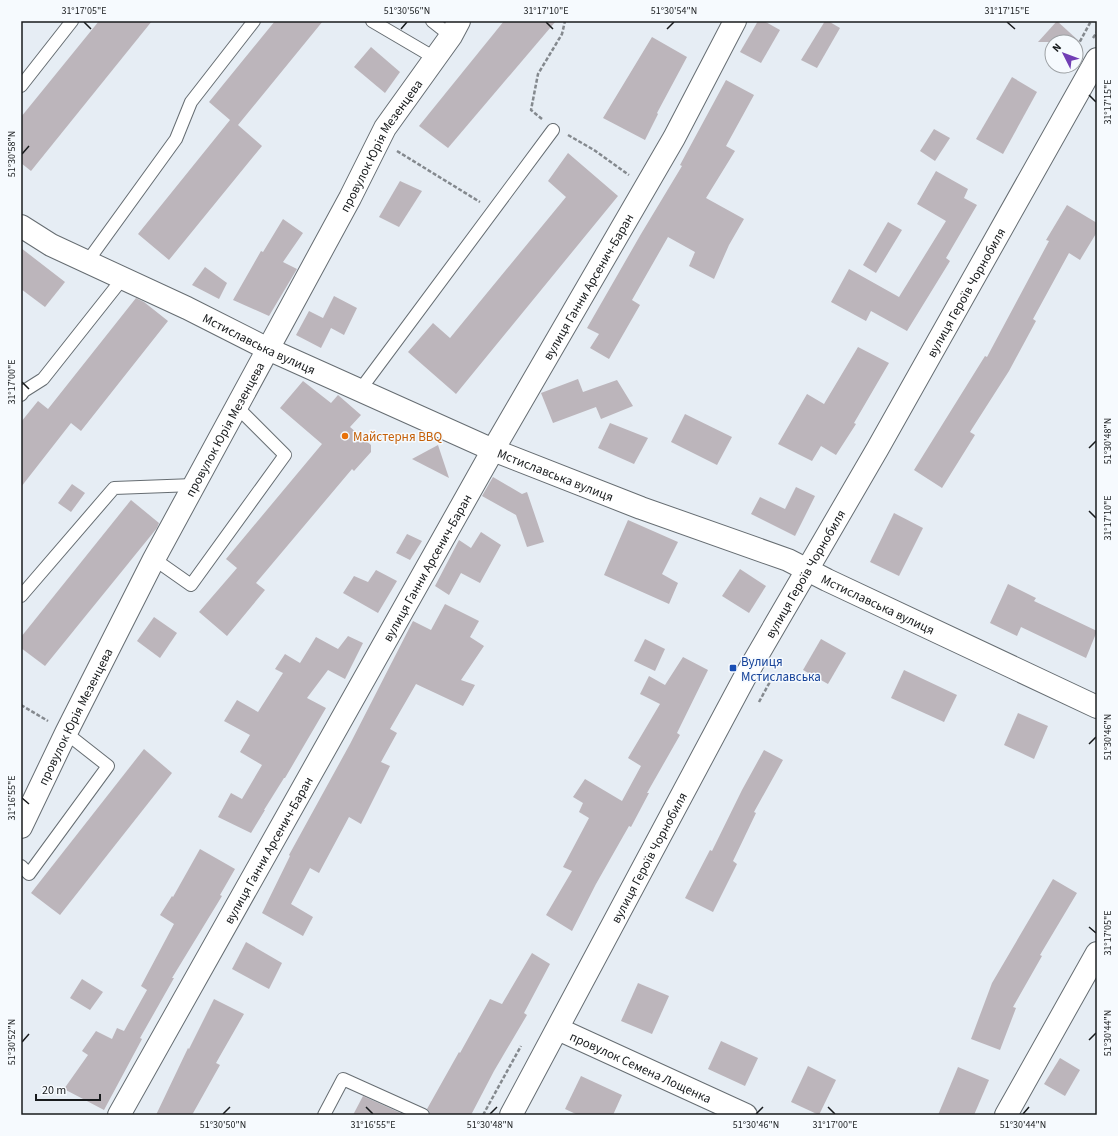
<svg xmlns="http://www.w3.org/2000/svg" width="1118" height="1136" viewBox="0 0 1118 1136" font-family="'Source Sans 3',sans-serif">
  <rect width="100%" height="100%" fill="#e6edf4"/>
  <g fill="#bcb5bb">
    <polygon points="99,21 152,21 31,171 21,163 21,117"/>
    <polygon points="275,21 323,21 238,125 262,146 169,260 138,234 230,120 209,102"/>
    <polygon points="504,21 556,21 448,148 419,126"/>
    <polygon points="758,21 764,21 780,30 761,63 740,52"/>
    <polygon points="825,21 828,21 840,28 817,68 801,60"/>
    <polygon points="1057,21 1080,42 1038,42"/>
    <polygon points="652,37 687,57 657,113 658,114 645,140 603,118"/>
    <polygon points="371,47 400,72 385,93 354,67"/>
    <polygon points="1012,77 1037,92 1003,154 976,139"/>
    <polygon points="726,80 754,95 726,146 735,151 706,198 744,219 729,245 714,279 689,266 695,252 668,237 632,300 640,305 609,359 590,348 599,334 587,328 641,234 682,166 680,165"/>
    <polygon points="934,129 950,138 935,161 920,151"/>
    <polygon points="568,153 618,196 456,394 408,352 433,323 450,338 566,197 548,181"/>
    <polygon points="936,171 968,189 964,198 977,205 946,258 950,261 907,331 871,311 866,321 831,302 849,269 899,297 946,221 917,204"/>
    <polygon points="400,181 422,191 399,227 379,217"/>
    <polygon points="1067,205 1097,223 1097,232 1080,260 1069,253 1033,319 1036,321 1009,371 970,432 975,435 942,488 914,470 985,356 987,357 1049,241 1046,240"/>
    <polygon points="283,219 303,233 283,262 297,269 269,316 233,300 261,251 263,252"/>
    <polygon points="888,222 902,230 876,273 863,265"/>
    <polygon points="21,248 65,282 45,307 21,289"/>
    <polygon points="205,267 227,283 219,299 192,285"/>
    <polygon points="334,296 357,308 344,335 331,328 321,348 296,335 309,311 323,318"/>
    <polygon points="136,298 144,302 168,321 81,431 71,423 21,487 21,422 38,401 48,409"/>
    <polygon points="858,347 889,363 854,423 856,424 836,455 821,446 812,461 778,444 807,394 824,404"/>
    <polygon points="578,379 583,392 617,380 633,406 601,419 596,407 553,423 541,393"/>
    <polygon points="303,381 331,403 338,395 361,415 350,427 371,445 371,452 354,471 352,469 256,583 265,590 227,636 199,612 237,568 226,559 322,444 280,408"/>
    <polygon points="685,414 732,437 717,465 671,442"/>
    <polygon points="610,423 648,438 634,464 598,448"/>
    <polygon points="438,445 449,478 412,459"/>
    <polygon points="493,477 522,494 527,492 544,542 527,547 516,515 482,496"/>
    <polygon points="72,484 85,493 71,512 58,503"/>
    <polygon points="796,487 815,496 795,536 751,514 760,497 785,509"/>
    <polygon points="131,500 159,523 157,528 45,666 21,648 21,637"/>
    <polygon points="894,513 923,528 899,576 870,562"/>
    <polygon points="628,520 678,542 662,574 678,583 669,604 604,575"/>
    <polygon points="481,532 501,545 480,583 461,573 449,595 435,586 459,540 471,548"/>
    <polygon points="407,534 422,541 410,560 396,553"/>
    <polygon points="740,569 766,586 749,613 722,596"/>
    <polygon points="376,570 397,581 378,613 343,593 354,576 368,582"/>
    <polygon points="1008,584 1036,598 1034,601 1097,631 1086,658 1021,627 1017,636 990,623"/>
    <polygon points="445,604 479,621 470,637 484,646 461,680 475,685 463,706 416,684 390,729 397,733 381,762 390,766 361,824 349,817 319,873 310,868 291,904 313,917 303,936 262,913 290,856 289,855 350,744 413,621 431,630"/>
    <polygon points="154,617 177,633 160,658 137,641"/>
    <polygon points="348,636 363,643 345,679 328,670 307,698 326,708 285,778 284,778 264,810 265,810 251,833 218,817 231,793 242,799 262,765 240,752 250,735 224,721 237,700 258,712 283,673 275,669 285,654 300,663 316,637 338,649"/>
    <polygon points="645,639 665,649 655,671 634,661"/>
    <polygon points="821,639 846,653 828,684 803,670"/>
    <polygon points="683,657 708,670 677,733 680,735 647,793 649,793 631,827 629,826 596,884 572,931 546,915 572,871 563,867 589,818 579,812 583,803 573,797 585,779 622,801 641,766 628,758 660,704 640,694 649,676 665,685"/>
    <polygon points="904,670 957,695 944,722 891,698"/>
    <polygon points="1018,713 1048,726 1034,759 1004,745"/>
    <polygon points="144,749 172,773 60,915 31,893"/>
    <polygon points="764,750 783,760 754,812 756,813 733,861 737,864 713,912 685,898 710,850 712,851 742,790"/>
    <polygon points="200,849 235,869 220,895 222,896 172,978 174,978 140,1038 142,1039 104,1110 64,1089 88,1055 82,1051 96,1031 112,1039 117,1028 124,1031 147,990 141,986 174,924 160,915 172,896 173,897"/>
    <polygon points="1053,879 1077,893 1040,955 1042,956 1013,1007 1016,1008 1000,1050 971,1039 992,983"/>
    <polygon points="246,942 282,963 269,989 232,969"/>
    <polygon points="532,953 550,964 524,1013 527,1015 494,1071 471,1115 430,1115 429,1111 427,1109 459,1052 460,1053 490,999 502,1004"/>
    <polygon points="82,979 103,992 90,1010 70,998"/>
    <polygon points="638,983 669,996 652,1034 621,1021"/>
    <polygon points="214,999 244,1014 216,1063 220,1065 192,1115 156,1115 188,1048 189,1049"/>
    <polygon points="721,1041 758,1058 745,1086 708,1069"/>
    <polygon points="1060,1058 1080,1070 1065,1096 1044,1084"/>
    <polygon points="808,1066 836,1080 819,1115 791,1102"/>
    <polygon points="958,1067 989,1080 974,1115 938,1115"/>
    <polygon points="581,1076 622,1095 613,1115 578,1115 565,1109"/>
    <polygon points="363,1096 405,1115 353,1115"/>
  </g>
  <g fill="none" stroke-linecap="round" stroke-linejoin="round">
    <g stroke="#666d72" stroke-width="14">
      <g id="service">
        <polyline points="372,21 435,58"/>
        <polyline points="432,21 451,36"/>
        <polyline points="21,86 72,21"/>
        <polyline points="87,262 176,139 191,102 254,21"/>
        <polyline points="360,390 553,130"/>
        <polyline points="21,395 24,391 43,379 123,278"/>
        <polyline points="154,559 191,585 285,455 237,407"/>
        <polyline points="21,596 114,488 194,485"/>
        <polyline points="21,866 29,874 108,766 66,733"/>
        <polyline points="324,1115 343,1079 423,1115"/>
      </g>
    </g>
    <g stroke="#666d72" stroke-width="24">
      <g id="minor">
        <path id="s1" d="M21,226L51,245L187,308L268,349L493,450L641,508L788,560L827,580L1097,707"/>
        <path id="s2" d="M21,827L66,733L154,559L350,198L385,128L451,36L459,21"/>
        <path id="s3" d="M558,1029L746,1115"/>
        <path id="s4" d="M119,1115L493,450L674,138L735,21"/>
        <polyline points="1006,1115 1097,953"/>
      </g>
    </g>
    <g stroke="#666d72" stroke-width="24">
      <g id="secondary">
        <path id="s5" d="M511,1115L746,675L878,448L1097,59"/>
      </g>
    </g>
    <g stroke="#84898e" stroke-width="2.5" stroke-dasharray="4 2" stroke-linecap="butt">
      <polyline points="1093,38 1097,32"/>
      <polyline points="1077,47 1091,21"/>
      <polyline points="542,119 531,110 538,74 562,34 565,21"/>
      <polyline points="568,135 594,150 629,175"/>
      <polyline points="397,151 480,202"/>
      <polyline points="759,702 772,678"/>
      <polyline points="21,705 48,721"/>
      <polyline points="483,1115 521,1046"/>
    </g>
    <use href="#service" stroke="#fff" stroke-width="12"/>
    <use href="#minor" stroke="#fff" stroke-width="22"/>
    <use href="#secondary" stroke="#fff" stroke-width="22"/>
  </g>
  <path fill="none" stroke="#181b1d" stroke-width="1.5" d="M84,22L91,29M546,22L553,29M1007,22L1015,29M401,29L407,22M667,29L674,22M1089,95L1096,102M22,154L29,146M22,382L29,389M1089,448L1096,441M1089,511L1096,518M1089,744L1096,737M22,798L29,804M1089,927L1096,933M1089,1040L1096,1033M22,1042L29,1034M366,1107L373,1114M828,1107L835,1114M223,1114L230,1107M490,1114L497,1107M756,1114L763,1107M1023,1114L1029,1107"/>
  <circle fill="#e8710a" stroke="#f6fafe" stroke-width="1.5" cx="345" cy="436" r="4"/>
  <rect fill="#1a4fb4" stroke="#f6fafe" stroke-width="1.5" x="729" y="664" width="8" height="8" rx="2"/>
  <g text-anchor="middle" stroke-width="3" stroke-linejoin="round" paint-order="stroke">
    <g font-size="13" fill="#181b1d" stroke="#f6fafe">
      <text dy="5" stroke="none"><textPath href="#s2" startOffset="771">провулок Юрія Мезенцева</textPath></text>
      <text dy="5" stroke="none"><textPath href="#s4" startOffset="952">вулиця Ганни Арсенич-Баран</textPath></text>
      <text dy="5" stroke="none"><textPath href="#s5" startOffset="940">вулиця Героїв Чорнобиля</textPath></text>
      <text dy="5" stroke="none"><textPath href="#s1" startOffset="266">Мстиславська вулиця</textPath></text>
      <text dy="5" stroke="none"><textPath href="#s2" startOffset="447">провулок Юрія Мезенцева</textPath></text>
      <text dy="5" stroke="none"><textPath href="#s1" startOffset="590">Мстиславська вулиця</textPath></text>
      <text dy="5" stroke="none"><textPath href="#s4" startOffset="628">вулиця Ганни Арсенич-Баран</textPath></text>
      <text dy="5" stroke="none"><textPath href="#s5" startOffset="616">вулиця Героїв Чорнобиля</textPath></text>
      <text dy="5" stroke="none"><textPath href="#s1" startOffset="938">Мстиславська вулиця</textPath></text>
      <text dy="5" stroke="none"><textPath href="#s2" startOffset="123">провулок Юрія Мезенцева</textPath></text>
      <text dy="5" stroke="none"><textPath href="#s4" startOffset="304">вулиця Ганни Арсенич-Баран</textPath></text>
      <text dy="5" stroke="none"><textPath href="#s5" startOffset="292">вулиця Героїв Чорнобиля</textPath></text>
      <text dy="5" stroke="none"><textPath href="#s3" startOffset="91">провулок Семена Лощенка</textPath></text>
    </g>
    <g font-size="13" fill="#c56008" stroke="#f6fafe" text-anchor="start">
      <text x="353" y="441">Майстерня BBQ</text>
    </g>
    <g font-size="13" fill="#164399" stroke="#f6fafe" text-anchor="start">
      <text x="741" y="666">Вулиця<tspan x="741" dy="15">Мстиславська</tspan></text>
    </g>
  </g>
  <rect width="1118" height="1136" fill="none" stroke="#f6fafe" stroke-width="44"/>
  <g transform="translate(1064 54) rotate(312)"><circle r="19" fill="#f6fafe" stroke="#9da1a4"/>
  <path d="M0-3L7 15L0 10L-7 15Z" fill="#713eb5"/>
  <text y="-6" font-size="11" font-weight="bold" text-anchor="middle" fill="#181b1d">N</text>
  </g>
  <path d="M36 1094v6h64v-6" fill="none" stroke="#181b1d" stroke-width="2"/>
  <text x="42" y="1094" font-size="12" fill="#181b1d" stroke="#f6fafe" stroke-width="3" paint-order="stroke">20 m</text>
  <rect x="22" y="22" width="1074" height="1092" fill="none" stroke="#181b1d" stroke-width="1.5"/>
  <g font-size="10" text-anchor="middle" fill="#181b1d">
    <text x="84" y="14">31°17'05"E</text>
    <text x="407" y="14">51°30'56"N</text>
    <text x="546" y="14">31°17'10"E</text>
    <text x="674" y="14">51°30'54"N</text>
    <text x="1007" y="14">31°17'15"E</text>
    <text transform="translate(1107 102) rotate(-90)" y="4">31°17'15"E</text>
    <text transform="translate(11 154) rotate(-90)" y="4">51°30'58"N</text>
    <text transform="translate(11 382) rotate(-90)" y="4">31°17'00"E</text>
    <text transform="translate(1107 441) rotate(-90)" y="4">51°30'48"N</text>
    <text transform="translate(1107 518) rotate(-90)" y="4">31°17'10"E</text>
    <text transform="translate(1107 737) rotate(-90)" y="4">51°30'46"N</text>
    <text transform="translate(11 798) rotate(-90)" y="4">31°16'55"E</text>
    <text transform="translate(1107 933) rotate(-90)" y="4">31°17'05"E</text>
    <text transform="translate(1107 1033) rotate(-90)" y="4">51°30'44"N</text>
    <text transform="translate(11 1042) rotate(-90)" y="4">51°30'52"N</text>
    <text x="223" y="1128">51°30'50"N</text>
    <text x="373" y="1128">31°16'55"E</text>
    <text x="490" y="1128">51°30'48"N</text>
    <text x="756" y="1128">51°30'46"N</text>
    <text x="835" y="1128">31°17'00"E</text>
    <text x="1023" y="1128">51°30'44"N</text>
  </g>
</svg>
